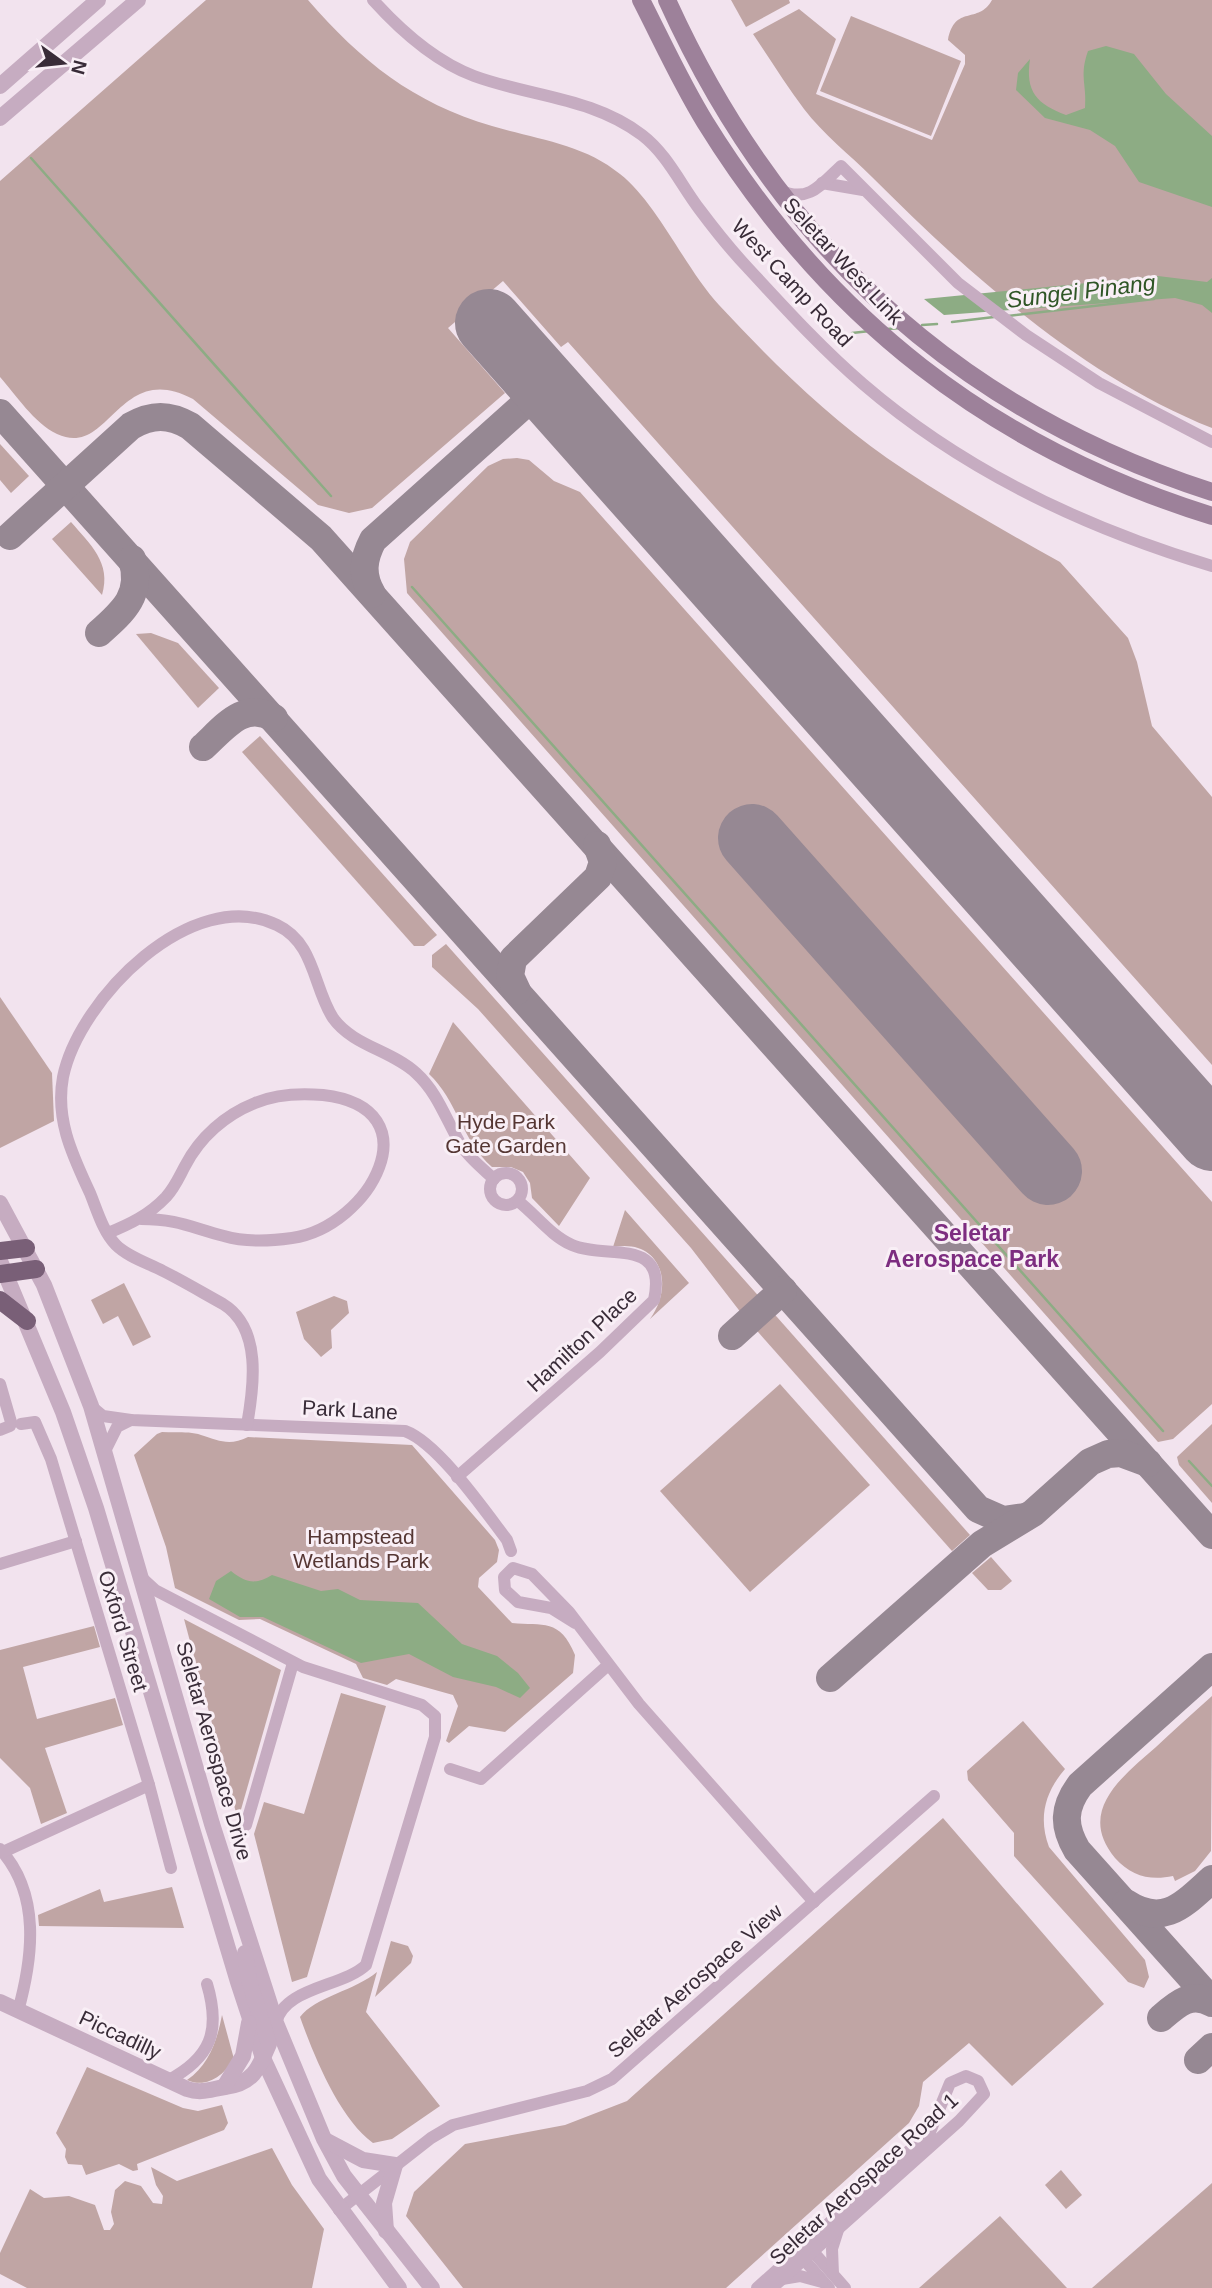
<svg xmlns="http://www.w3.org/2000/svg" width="1212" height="2288" viewBox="0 0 1212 2288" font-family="Helvetica,sans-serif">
  <rect width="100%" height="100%" fill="#f2e3ee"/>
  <g fill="#c0a5a4">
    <path d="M206,0H308C361,61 413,103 492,126C536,139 584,144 620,174C657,203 685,268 719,305C770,360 826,415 887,458C942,496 1001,529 1060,562L1128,638L1137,662L1152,726L1212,797V1065L568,342L561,347L503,281L448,328L505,393L372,508L349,513L318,505L193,399C118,359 110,459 57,434C34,423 16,395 0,377V181Z"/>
    <polygon points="731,0 789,0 790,3 746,27"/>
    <path d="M992,0H1212V428C1082,376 970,275 872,177C850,155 823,134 804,109C786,85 770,59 753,34L799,9L836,39L816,94L932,140L965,64V55L948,40C955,4 978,25 992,0Z"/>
    <polygon points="851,16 961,61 931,136 820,91"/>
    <polygon points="0,444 29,476 11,493 0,480"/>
    <polygon points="517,458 529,460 554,481 580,492 1212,1202 1212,1404 1173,1439 1158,1442 407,593 404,559 410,542 488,466 503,459"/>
    <path d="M71,522C90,544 112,563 102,595L52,539Z"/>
    <polygon points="151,633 178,643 219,688 198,708 136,634"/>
    <polygon points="260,736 437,935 424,946 414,946 242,752"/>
    <polygon points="446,944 763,1301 745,1318 691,1248 478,1009 432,967 432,955"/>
    <polygon points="0,997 52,1073 54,1121 0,1148"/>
    <path d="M453,1022L590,1178L559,1226L532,1198L530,1183L523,1172L511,1167H492C462,1141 457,1100 429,1074Z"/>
    <path d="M625,1210L689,1283L650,1319C675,1285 661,1238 613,1247Z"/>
    <polygon points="124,1283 151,1337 133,1346 118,1316 103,1324 91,1300"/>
    <polygon points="334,1296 347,1301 349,1313 331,1330 332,1348 321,1357 304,1339 296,1312"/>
    <polygon points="769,1308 970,1535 952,1551 751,1324"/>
    <polygon points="780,1384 870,1485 750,1592 660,1491"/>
    <polygon points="1212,1424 1212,1503 1179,1465 1177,1457"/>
    <path d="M162,1432C174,1433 190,1431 201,1435C219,1441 230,1446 248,1437L412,1445L495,1540L499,1550L497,1562L479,1578L478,1587L512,1623C543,1626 560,1618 575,1655L573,1673L505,1732L469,1726L449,1743L446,1741L458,1706L453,1695L396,1679L387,1685L363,1678L356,1664L260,1619L239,1620L175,1588L166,1547L134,1455L157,1434Z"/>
    <polygon points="991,1557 1012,1581 1001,1590 988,1590 972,1573"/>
    <polygon points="184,1619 281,1670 238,1820"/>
    <polygon points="94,1626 100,1647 23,1667 37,1719 115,1698 123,1725 45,1748 67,1813 41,1824 30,1788 0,1758 0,1650"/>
    <polygon points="341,1693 386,1706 307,1977 292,1982 254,1834 264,1802 304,1814"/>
    <path d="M1212,1696L1211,1851L1195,1871L1175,1881L1173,1876C1150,1881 1131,1876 1115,1858C1076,1811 1123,1776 1156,1747C1174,1730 1193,1713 1212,1696Z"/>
    <path d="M1023,1721L1065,1769C1045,1792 1038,1818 1049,1847L1145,1960L1149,1977L1144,1988L1128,1982L1014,1856V1833L968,1780L967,1771Z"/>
    <polygon points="943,1818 1104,2004 1012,2086 969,2043 923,2082 919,2106 909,2123 726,2288 463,2288 406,2216 414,2192 465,2144 565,2125 627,2101"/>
    <polygon points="172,1887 184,1928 39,1926 38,1915 100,1889 104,1902"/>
    <polygon points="391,1941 408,1946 413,1956 411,1963 375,1997"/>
    <path d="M377,1972L366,2012L440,2106L392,2139L373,2143C339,2118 314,2056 300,2017C315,1997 356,1990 377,1972Z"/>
    <path d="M222,2015L234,2059C224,2075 207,2089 187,2080C209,2065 217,2041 222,2015Z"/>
    <polygon points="87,2067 183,2108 198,2111 222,2105 228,2123 224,2130 137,2164 138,2170 133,2171 119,2164 86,2175 82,2165 68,2164 65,2157 66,2149 56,2133"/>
    <polygon points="272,2148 292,2185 324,2229 312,2288 27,2288 0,2274 0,2253 30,2189 44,2198 69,2196 95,2205 104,2230 110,2230 114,2224 111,2212 115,2190 125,2181 141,2186 153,2203 162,2204 163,2196 156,2185 151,2167 177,2181"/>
    <polygon points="1061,2170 1082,2195 1066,2209 1045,2185"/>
    <polygon points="1212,2183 1212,2288 1092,2288"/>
    <polygon points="1000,2216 1067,2288 919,2288"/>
  </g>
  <g fill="#8dac84">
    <path d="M1106,46L1134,54L1166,94L1212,136V207L1139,182L1115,146L1090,130L1045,118L1016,90L1018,73L1030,59C1025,92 1037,104 1066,115L1085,108C1087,84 1079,76 1088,51Z"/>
    <polygon points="1158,276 1207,282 1212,278 1212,313 1202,305 1175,298 944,315 924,299"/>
    <path d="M231,1571C246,1583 256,1585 272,1575L321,1591L338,1589L360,1600L418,1603L462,1644L497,1656L518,1673L530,1688L520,1698L496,1687L453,1677L409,1654L361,1663L263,1617H240L209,1599L216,1581Z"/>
  </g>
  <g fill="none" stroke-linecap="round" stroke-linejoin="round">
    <g stroke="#8dac84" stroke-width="2.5">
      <polyline points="31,158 331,496"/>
      <polyline points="1008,316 1154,299"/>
      <polyline points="952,322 994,317"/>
      <polyline points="922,325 937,324"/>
      <polyline points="887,329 901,328"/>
      <polyline points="852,333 870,331"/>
      <polyline points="412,587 1163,1431"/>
      <polyline points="1189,1461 1212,1486"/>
    </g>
    <g stroke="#968893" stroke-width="28">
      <polyline points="0,413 978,1509 1003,1520 1025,1517"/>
      <path d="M10,536L131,426C152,414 169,414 190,426L321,538L1212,1535"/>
      <path d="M372,594C361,575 363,559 373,540L545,386"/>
      <path d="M99,633C124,611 143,594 132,559"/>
      <path d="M203,747C224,728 244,700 274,718"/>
      <polyline points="517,991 510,976 513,959 598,877 603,862 597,845"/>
      <polyline points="732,1336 783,1290"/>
      <path d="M1212,1667L1080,1785C1063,1808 1063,1826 1077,1850L1212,2001"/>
      <polyline points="830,1678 982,1544 1033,1513 1090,1462 1108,1454 1121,1453 1148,1463"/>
      <path d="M1126,1903C1164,1928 1184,1904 1212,1879"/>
      <path d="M1161,2018C1177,2004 1191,1991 1212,2003"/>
      <polyline points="1198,2060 1212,2047"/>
    </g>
    <g stroke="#968893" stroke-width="68">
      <polyline points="489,323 1212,1137"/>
      <polyline points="752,838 1048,1171"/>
    </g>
    <g stroke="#c6acc1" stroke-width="12">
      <path d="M373,0C401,31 434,61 474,76C531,97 592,97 642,135C667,154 681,185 700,210C715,230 730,249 747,267C784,307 821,348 863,384C964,471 1085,528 1212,566"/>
      <polyline points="822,183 863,190"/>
      <path d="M780,190C808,204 822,184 841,166L958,283L1026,335L1099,383L1212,442"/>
      <circle cx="506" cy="1189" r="16"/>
      <path d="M108,1233C130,1224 149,1215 166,1197C175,1187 179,1177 185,1166C200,1137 225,1115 255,1103C276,1094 300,1093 323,1095C436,1108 370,1227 292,1238C271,1241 244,1242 224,1236C190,1227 177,1219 141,1219"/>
      <polyline points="0,1384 11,1422 10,1426 0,1430"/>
      <path d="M91,1406L103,1416L131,1420L405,1431C438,1443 485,1511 507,1540L511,1551"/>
      <polyline points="21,1424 35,1422 51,1459 149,1785 171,1868"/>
      <path d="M247,1425C254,1386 262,1328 223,1304C203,1293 183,1281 163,1271C148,1263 128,1257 116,1245C103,1232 97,1210 90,1193C73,1156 55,1120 63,1077C79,999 192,884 277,925C315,943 313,987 333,1018C353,1046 391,1050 416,1073C438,1093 446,1120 461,1145C469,1158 482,1168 494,1179"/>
      <polyline points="104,1453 117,1427 131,1420"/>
      <path d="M457,1477L600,1352L654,1300C668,1236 606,1260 572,1245C551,1236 536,1215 518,1201"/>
      <polyline points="0,1564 76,1541"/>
      <path d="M143,1579L155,1590L303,1667L422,1705L435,1716V1737L366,1965C343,1987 284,1987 276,2023"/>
      <polyline points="575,1623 551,1608 518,1602 505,1590 504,1577 513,1568 532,1574 569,1612 639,1704 814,1902"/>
      <polyline points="450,1769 481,1779 607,1666"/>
      <polyline points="246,1825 293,1663"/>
      <path d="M0,1849C41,1894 33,1957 18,2011"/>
      <polyline points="3,1852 149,1785"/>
      <path d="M167,2081C211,2058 221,2031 207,1984"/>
      <polyline points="339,2210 431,2138 453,2125 587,2091 612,2079 934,1796"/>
      <polyline points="808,2246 845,2288"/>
      <polyline points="799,2254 829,2288"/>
      <polyline points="833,2274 832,2249 838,2230"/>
      <polyline points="782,2279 800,2276 822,2282"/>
      <polyline points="757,2288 930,2132 950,2083 966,2076 978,2081 984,2094 959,2121 772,2288"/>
    </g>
    <g stroke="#c6acc1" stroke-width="16">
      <polyline points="0,86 98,0"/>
      <polyline points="0,118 138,0"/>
      <polyline points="0,1203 44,1285 91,1406 212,1824 276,2023 324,2139 344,2176 432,2288"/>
      <polyline points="0,1261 63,1412 96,1508 238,1982 263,2058 319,2179 399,2288"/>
      <path d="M0,2002L187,2089C202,2094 211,2089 225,2087C253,2084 259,2068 269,2044L249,1981L245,1953"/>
      <polyline points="224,2087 243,2056 249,2023"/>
      <polyline points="327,2141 363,2160 395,2165 384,2203 386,2231"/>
    </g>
    <g stroke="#9d819a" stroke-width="18">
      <path d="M641,0C662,41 681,83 705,122C827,319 991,447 1212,516"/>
      <path d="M667,0C777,243 957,410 1212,492"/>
    </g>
    <g stroke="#795f77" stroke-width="18">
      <polyline points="0,1251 26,1248"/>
      <polyline points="0,1274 36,1269"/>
      <polyline points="0,1300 27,1321"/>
    </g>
  </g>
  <g text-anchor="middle" stroke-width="6" stroke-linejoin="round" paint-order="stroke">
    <g font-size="21" fill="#392c38" stroke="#f9eff6">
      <text transform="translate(843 261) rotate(47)" y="7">Seletar West Link</text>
      <text transform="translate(792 283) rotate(47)" y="7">West Camp Road</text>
      <text transform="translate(582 1340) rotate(-43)" y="7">Hamilton Place</text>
      <text transform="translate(350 1410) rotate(3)" y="7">Park Lane</text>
      <text transform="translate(123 1631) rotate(73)" y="7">Oxford Street</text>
      <text transform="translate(214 1751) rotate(74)" y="7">Seletar Aerospace Drive</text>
      <text transform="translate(695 1981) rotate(-41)" y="7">Seletar Aerospace View</text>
      <text transform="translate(120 2035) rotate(25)" y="7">Piccadilly</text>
      <text transform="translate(864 2179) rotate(-42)" y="7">Seletar Aerospace Road 1</text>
    </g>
    <g font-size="21" fill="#553633" stroke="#f9eff6">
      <text x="506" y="1129">Hyde Park<tspan x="506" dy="24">Gate Garden</tspan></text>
      <text x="361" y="1544">Hampstead<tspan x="361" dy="24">Wetlands Park</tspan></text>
    </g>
    <g font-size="23" font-style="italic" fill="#2f5626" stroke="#f9eff6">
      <text transform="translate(1081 291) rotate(-7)" y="8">Sungei Pinang</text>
    </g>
    <g font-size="23" font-weight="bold" fill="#7d2d80" stroke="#f9eff6">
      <text x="972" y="1241">Seletar<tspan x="972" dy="26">Aerospace Park</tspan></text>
    </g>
  </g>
  <g transform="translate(63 63) rotate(105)" stroke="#f9eff6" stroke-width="5" paint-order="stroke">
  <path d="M0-5L12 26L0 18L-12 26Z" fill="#392c38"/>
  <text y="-10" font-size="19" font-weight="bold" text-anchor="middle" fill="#392c38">N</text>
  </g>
</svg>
